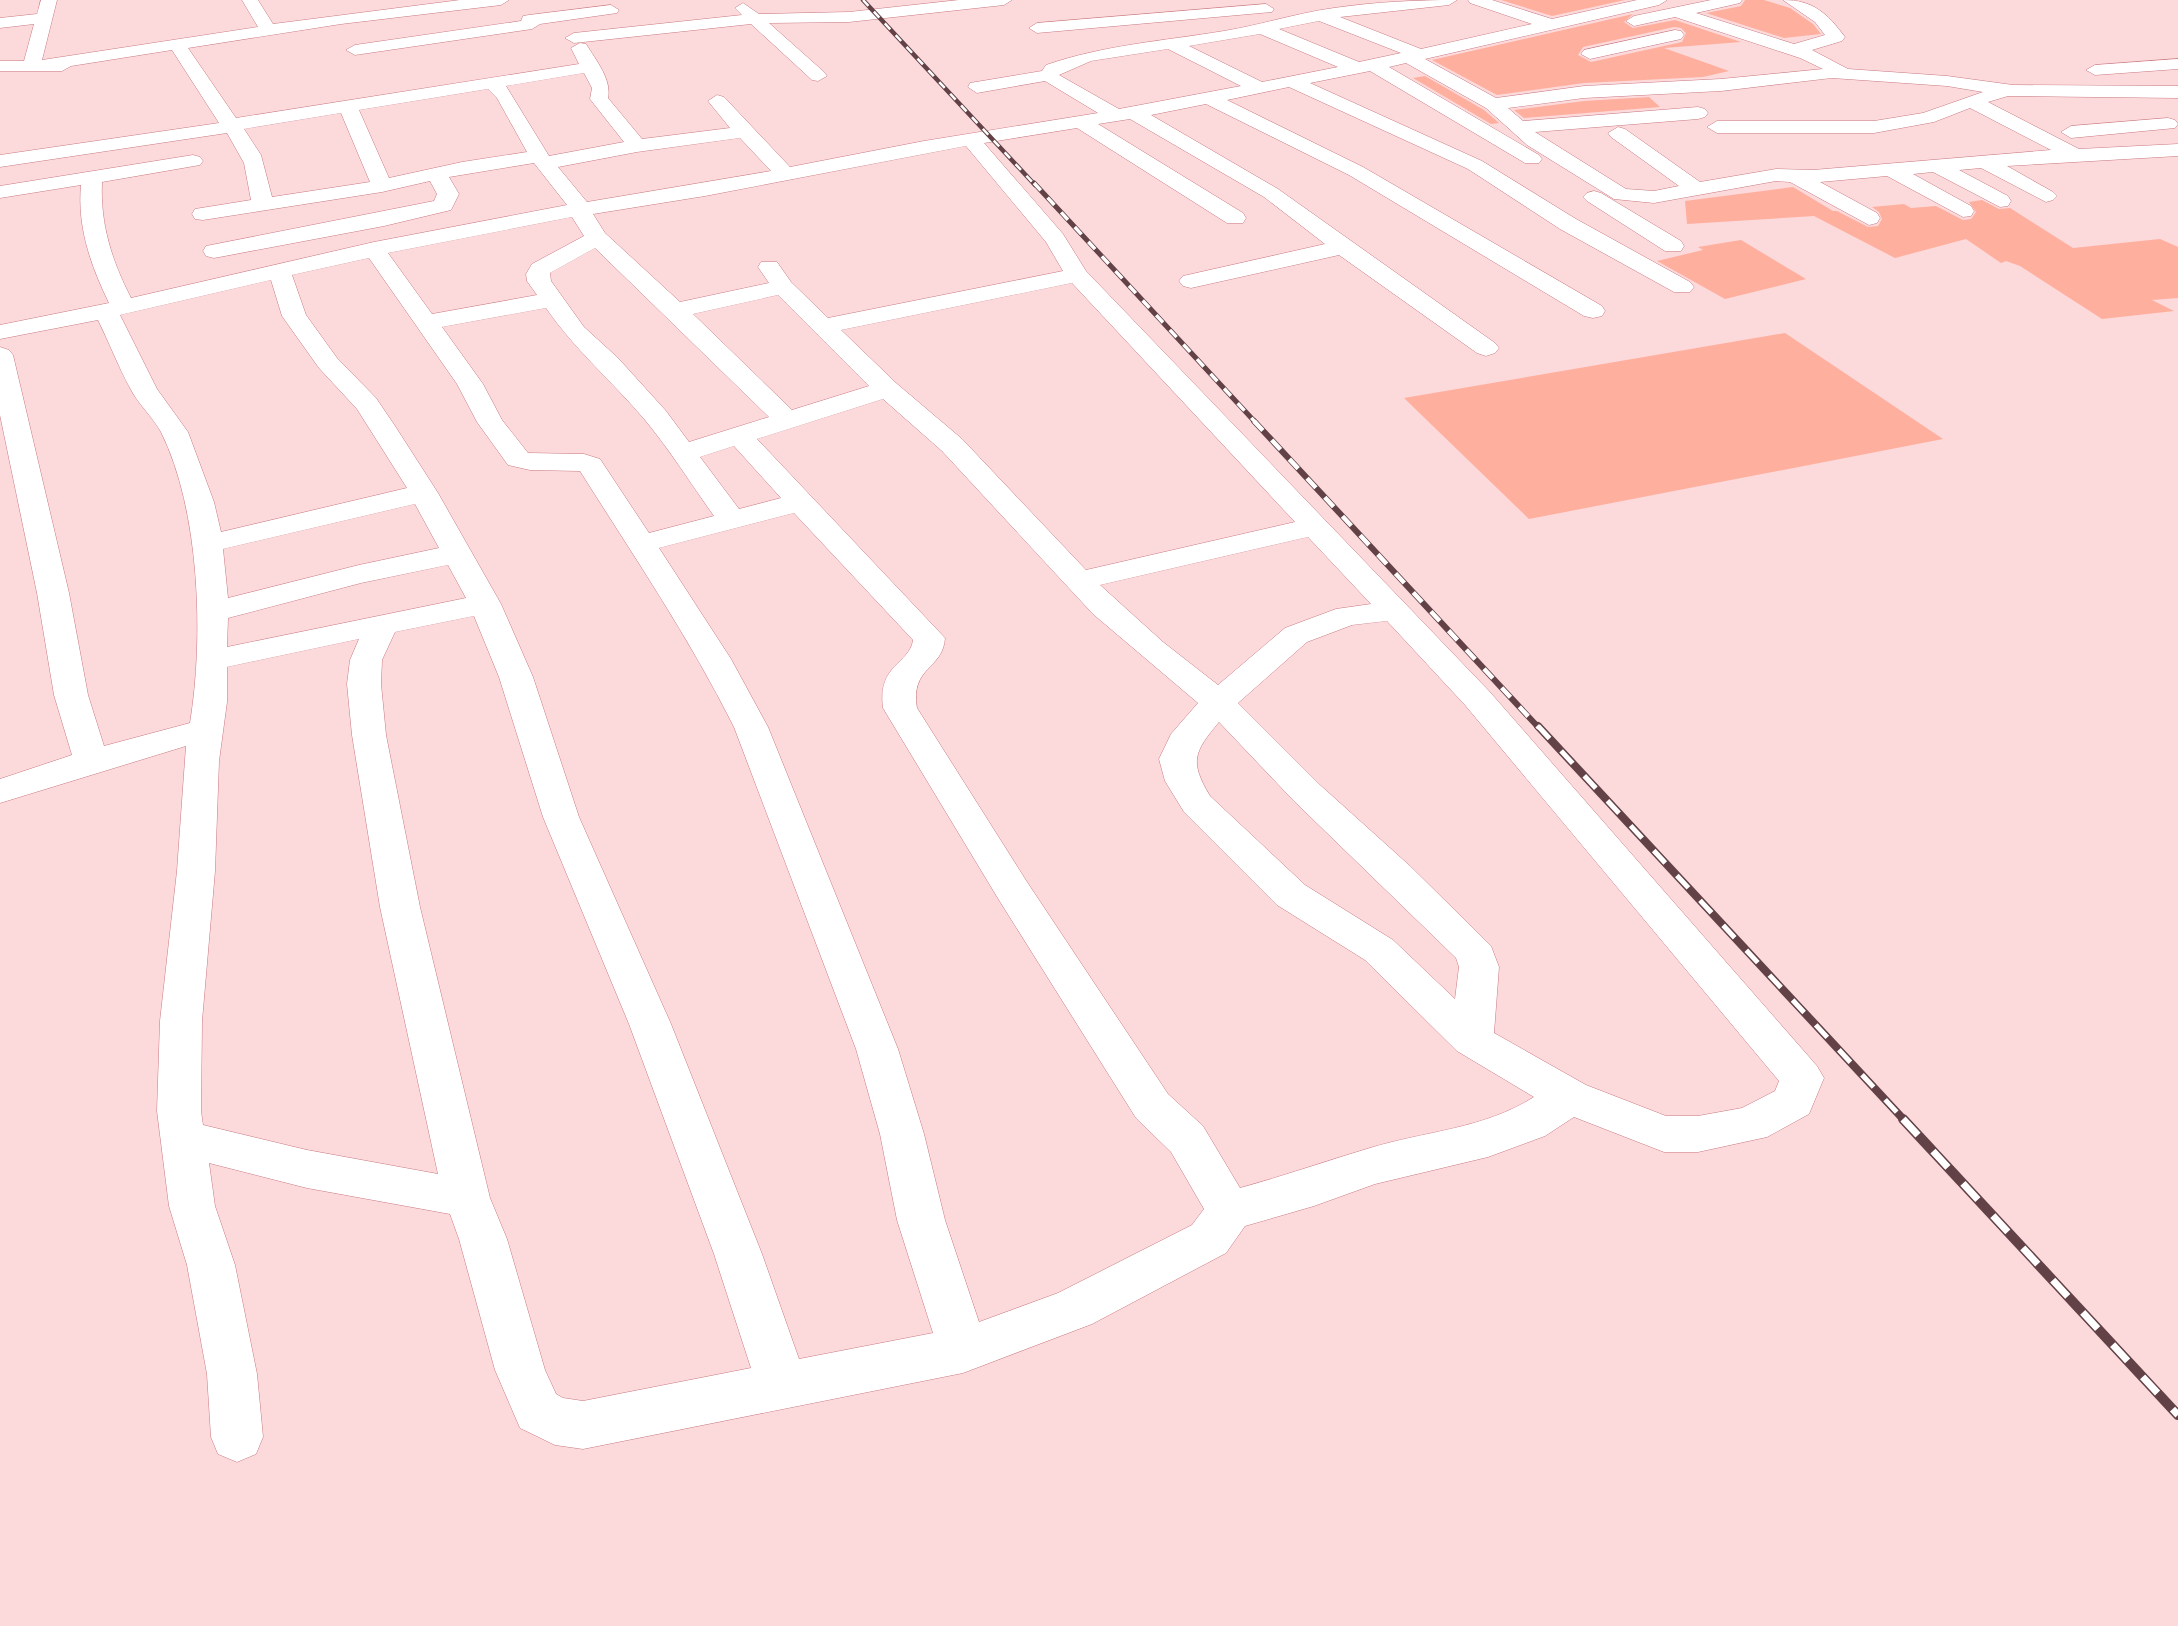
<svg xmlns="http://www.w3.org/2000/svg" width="2178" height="1626" viewBox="0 0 2178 1626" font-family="'Work Sans',sans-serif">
  <rect width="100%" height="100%" fill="#fcd9db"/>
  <g fill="#ffaf9d" fill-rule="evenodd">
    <polygon points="1501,0 1625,0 1552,16"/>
    <polygon points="1745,0 1764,0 1790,8 1813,24 1821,34 1784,38 1706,13 1741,6"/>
    <path d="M1633,14L1624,22L1633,28L1675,20L1741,42L1664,48L1729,71L1703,77L1584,83L1497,95L1432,60ZM1674,27L1681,28L1686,33L1682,42L1591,62L1578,55L1583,47Z"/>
    <polygon points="1425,76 1484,110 1499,123 1491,124 1413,78"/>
    <polygon points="1649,97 1660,107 1524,118 1514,110 1584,101"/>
    <polygon points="1793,187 1833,211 1837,211 1868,227 1878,226 1882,219 1879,212 1872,207 1904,204 1911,208 1936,206 1963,220 1971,219 1976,212 1969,202 1982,200 1999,209 2010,208 2073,248 2160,239 2178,247 2178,298 2152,300 2174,311 2102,319 2020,266 2006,261 2001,263 1966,239 1895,258 1814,216 1687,224 1685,201"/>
    <polygon points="1741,240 1806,279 1725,299 1657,261 1703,250 1698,247"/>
    <polygon points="1785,333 1943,439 1529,519 1404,398"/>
  </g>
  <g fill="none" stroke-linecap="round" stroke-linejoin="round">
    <g stroke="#c87a82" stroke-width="1">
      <g id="street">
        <path d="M41,0H57L42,60L258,27L242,0H258L273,24L460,0H509L501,5L341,24L188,48L236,118L579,64L571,48L580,43L586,44C596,60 612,80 608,98L642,139L730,128L708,101L717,95L724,97L790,167L924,141L1098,113L1045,81L977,93L968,87L970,83L1042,71L1046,65C1104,45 1163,41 1224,31C1261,25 1297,13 1334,8C1375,2 1416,0 1457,0L1449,5L1340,17L1421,49L1532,24L1470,3L1468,0H1492L1552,19L1637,0H1667L1659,5L1425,59L1496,98L1584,86L1721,79L1823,69L1800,58L1675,17L1634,26L1626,21L1634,16L1711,0H1742L1740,3L1696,13L1794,44L1825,35L1815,22L1783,0C1813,0 1827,13 1845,37L1842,41L1812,50L1848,69L1947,76L2013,85L2178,86V98L2008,96L1988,102L2079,149L2178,144V156L2007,166L2053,192L2057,196L2053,200L2046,202L1981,168L1959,170L2008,196L2011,201L2008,206L2000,207L1933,172L1913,174L1971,206L1974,211L1971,216L1963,217L1887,176L1820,182L1877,213L1880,218L1877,223L1869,225L1790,182L1776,181L1654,203L1614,199L1527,145L1486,108L1406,63L1389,67L1539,155L1542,159L1539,163H1525L1370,71L1310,83L1482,161L1576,219L1690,282L1694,287L1690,292H1674L1560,229L1468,169L1289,87L1227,100L1363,167L1602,306L1605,311L1602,316L1593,318L1584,316L1349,175L1206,104L1151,115L1278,189L1495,343L1499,348L1495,353L1486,356L1477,353L1339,255L1191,288L1183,286L1179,281L1183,276L1325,244L1264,197L1130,119L1098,124L1243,213L1246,218L1243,223H1227L1077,128L984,143L1063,234L1086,271L1489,691L1817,1066L1824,1078L1809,1114L1767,1137L1698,1152H1664L1574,1117L1545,1136L1488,1157L1375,1184L1314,1206L1245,1226L1226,1253L1092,1324L963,1373L583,1449L555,1445L520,1428L495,1370L459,1239L450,1214L307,1188L209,1163L215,1206L235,1265L257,1374L263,1437L256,1454L237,1462L218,1454L211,1437L207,1374L187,1265L169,1206L157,1111L160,1021L177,871L186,746L0,803V779L72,755L54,695L37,593L0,415V347L9,350L13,355L69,593L88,695L104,746L190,723C204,638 200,510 161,432C152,416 138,404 130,388C118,366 109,342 98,320L0,339V325L109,303C91,266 77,227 81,185L0,198V186L193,155L200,157L203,161L200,165L102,182C100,224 112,261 131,298L374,242L567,205L534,163L449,177L459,194L451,210L384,226L214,258L206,256L203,251L206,246L434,201L437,194L430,181L382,192L203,220L195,219L192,214L195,209L251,200L244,163L227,133L0,167V155L219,123L172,50L71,66L62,71H0V61H24L34,24L0,28V18L37,14ZM1319,21L1401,53L1359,62L1279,29ZM1260,34L1338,67L1262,82L1189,46ZM1168,49L1241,86L1119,109L1059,75L1091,61ZM584,73L592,88L590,99L624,142L549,156L506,86ZM1832,78L1947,86L1983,92L1923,113L1874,121H1717L1707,127L1717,133H1874L1934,122L1970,108L2051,150L1813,170L1776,169L1700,182L1625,129L1618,127L1608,133L1611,137L1679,186L1654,191L1626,189L1535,132L1698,119L1705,117L1708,113L1705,109L1698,107L1523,121L1508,108L1584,98L1721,91ZM488,89L497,98L527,152L462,162L389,178L359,110ZM341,113L370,182L272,197L261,155L244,129ZM740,138L771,171L587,202L558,167L637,152ZM966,146L1046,242L1063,271L828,318L791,282L777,262H761L758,267L769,283L680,302L605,233L593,214L705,196ZM572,217L584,236L532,264L526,274L527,281L537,295L432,314L388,253ZM595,248L769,417L689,442L666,411L618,358L584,327L551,281L550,273ZM369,258L457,384L477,422L508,465L530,470L580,471C633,555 689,637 734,727L856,1049L880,1134L897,1220L933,1333L799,1359L762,1254L671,1024L579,817L533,677L501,604L438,493L395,426L376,398L337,358L306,315L292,275ZM271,280L282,316L319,368L357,409L407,488L221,532L214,502L188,432L157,389L120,315ZM1072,283L1295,522L1086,570L962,439L896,383L841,330ZM778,295L869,386L792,410L693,314ZM546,308C574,349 613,382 645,420C670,450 691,484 714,516L649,533L600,459L584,454L528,453L502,420L483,384L442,327ZM883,399L942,451L1093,614L1198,703L1171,734L1159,759L1165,781L1184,812L1277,905L1365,960L1457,1051L1534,1097C1484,1129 1426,1131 1370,1148C1326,1161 1284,1176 1240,1188L1203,1126L1168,1094L1027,882L917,708C910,666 943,670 945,638L757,439ZM734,446L781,498L739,509L700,457ZM415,504L439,548L359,565L228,598L223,549ZM794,513L913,640C910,664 877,664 883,708L999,900L1136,1118L1171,1152L1204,1209L1192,1225L1058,1293L979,1322L945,1220L924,1134L898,1049L768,727L731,659L659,548ZM1308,537L1371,604L1336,609L1285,628L1218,685L1163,642L1100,585ZM448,565L466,598L227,647L228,618L361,583ZM474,616L499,677L543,817L629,1024L714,1254L751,1368L583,1401L563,1398L556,1394L545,1370L507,1239L490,1198L420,907L386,735L381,684L382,660L395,632ZM1387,621L1465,705L1779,1081L1775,1091L1742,1108L1698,1116H1666L1586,1085L1494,1033L1499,967L1491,946L1410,866L1320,785L1238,703L1307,642L1352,625ZM359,639L350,660L347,684L352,735L380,907L438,1174L307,1150L203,1125L201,1111L202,1021L215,871L219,761L227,702V667ZM1219,722L1294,801L1456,958L1459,967L1455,999L1393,940L1305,885L1210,796C1189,761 1194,752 1219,722Z"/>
        <polygon points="959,0 1012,0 1004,5 849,22 769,23 824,72 827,76 818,81 812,80 751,24 574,43 565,38 574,33 742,15 735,8 743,3 759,14 849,12"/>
        <polygon points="1266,4 1274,9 1272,12 1037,33 1029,28 1037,23"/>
        <polygon points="611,5 619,10 617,13 540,24 532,29 355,55 346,50 355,45 521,21 523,16 529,15"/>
        <polygon points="1675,30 1681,31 1684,35 1681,39 1590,59 1581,54 1584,50"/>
        <polygon points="2178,59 2178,69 2095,75 2086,70 2095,65"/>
        <polygon points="2168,118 2175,120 2178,124 2175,128 2071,138 2061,132 2071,126"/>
        <polygon points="1594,191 1601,193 1681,241 1684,246 1681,251 1665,251 1587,201 1583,197 1587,193"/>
      </g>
    </g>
    <use href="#street" fill="#fff" fill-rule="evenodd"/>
    <g stroke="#624246" stroke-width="4.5">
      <polyline id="rail-far4" points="863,0 1035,185"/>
    </g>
    <g stroke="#624246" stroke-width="5">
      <polyline id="rail-far3" points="1034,183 1256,423"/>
    </g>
    <g stroke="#624246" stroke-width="6">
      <polyline id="rail-far2" points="1254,421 1539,728"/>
    </g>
    <g stroke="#624246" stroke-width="8">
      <polyline id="rail-far1" points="1538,726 1905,1121"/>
    </g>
    <g stroke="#624246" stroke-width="10">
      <polyline id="rail" points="1903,1119 2178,1415"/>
    </g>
    <use href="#rail-far4" stroke="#fff" stroke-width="2.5" stroke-dasharray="8" stroke-linecap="butt"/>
    <use href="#rail-far3" stroke="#fff" stroke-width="3.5" stroke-dasharray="10" stroke-linecap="butt"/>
    <use href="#rail-far2" stroke="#fff" stroke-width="4.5" stroke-dasharray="13" stroke-linecap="butt"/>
    <use href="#rail-far1" stroke="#fff" stroke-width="5" stroke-dasharray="17" stroke-linecap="butt"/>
    <use href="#rail" stroke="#fff" stroke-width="7" stroke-dasharray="22" stroke-linecap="butt"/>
  </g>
</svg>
